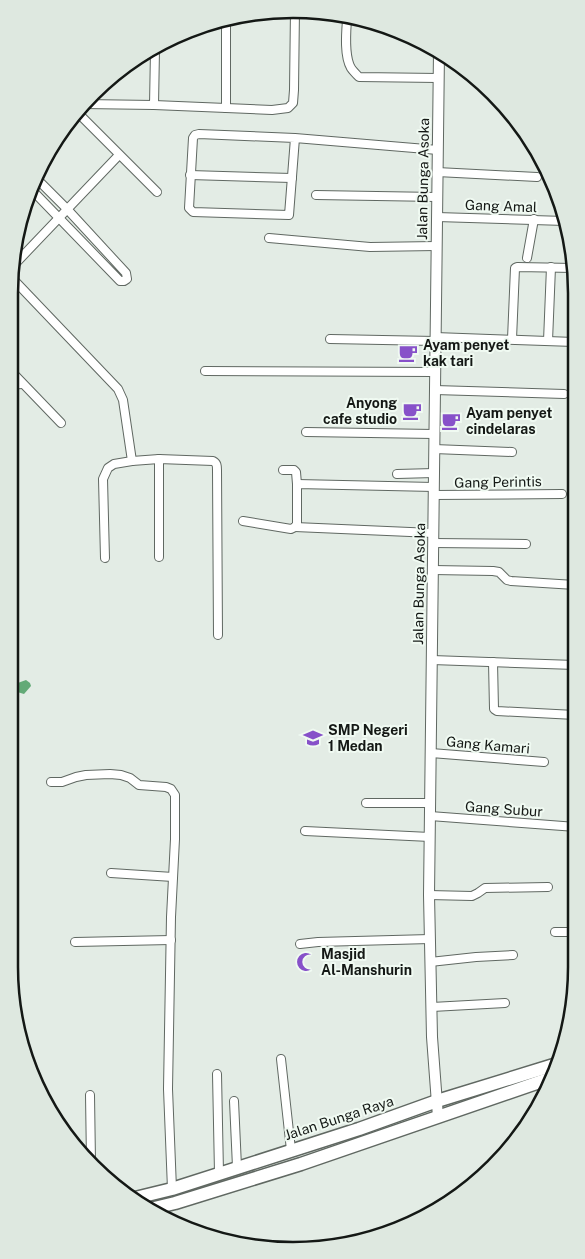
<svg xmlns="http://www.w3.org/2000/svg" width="585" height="1259" viewBox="0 0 585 1259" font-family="'Public Sans',sans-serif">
  <rect width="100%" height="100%" fill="#e3ece5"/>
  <polygon fill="#63aa77" points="26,680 30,683 31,686 24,694 14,691 13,688 15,684"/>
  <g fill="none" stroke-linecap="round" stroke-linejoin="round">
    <g stroke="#606862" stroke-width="10">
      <g id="minor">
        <path d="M347,20C346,33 344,56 351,68C353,71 356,74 359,77L438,78"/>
        <polyline points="84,104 154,105 155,50"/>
        <polyline points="154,105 226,108 226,22"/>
        <polyline points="226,108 272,110 288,108 293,103 294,90 295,9"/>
        <polyline points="78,113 157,192"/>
        <polyline points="295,138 289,215 193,212 189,208 193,138 195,135 199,134 295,138 438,150"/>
        <polyline points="437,172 537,177"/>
        <polyline points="190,175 292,178"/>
        <polyline points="30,188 120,281 124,281 127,279 126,273 67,209 35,177"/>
        <polyline points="316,195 437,197"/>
        <polyline points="437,217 565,221"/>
        <polyline points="269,238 370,247 436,246"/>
        <polyline points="527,258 534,219"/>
        <polyline points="14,265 119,155"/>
        <polyline points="12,278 118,389 123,400 132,461"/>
        <polyline points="435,337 574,342"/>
        <polyline points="330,339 435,341"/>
        <polyline points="512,339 515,268 517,267 574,268"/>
        <polyline points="548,341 551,267"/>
        <polyline points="9,369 61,423"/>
        <polyline points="205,371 435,372"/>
        <polyline points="9,385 22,384"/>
        <polyline points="435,390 564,394"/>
        <polyline points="306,432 434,434"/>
        <polyline points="434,449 512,452"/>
        <polyline points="159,459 159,557"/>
        <polyline points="283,470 294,470 296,472 297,484"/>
        <polyline points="397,474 434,473"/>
        <polyline points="433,495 562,494"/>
        <polyline points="243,521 291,529 295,527 297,524 297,484 434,487"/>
        <polyline points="295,527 433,533"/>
        <polyline points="433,543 526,544"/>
        <path d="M105,558L103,479L108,468L114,464L132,461L159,459L213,461C217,463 217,466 217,470L218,635"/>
        <polyline points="433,570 493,571 499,572 507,580 511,581 575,585"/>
        <polyline points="432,660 575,665"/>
        <polyline points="493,662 494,709 497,711 575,715"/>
        <polyline points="431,753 544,762"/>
        <polyline points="51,782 62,782 76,777 86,775 110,774 121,775 130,778 139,785 166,787 171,789 175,795 175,839 171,917 168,1089 172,1189"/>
        <polyline points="366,803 430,803"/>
        <polyline points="430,816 576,827"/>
        <polyline points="305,831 430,837"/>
        <polyline points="111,873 173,877"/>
        <polyline points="429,895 472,896 478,893 485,888 548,887"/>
        <polyline points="555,932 576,932"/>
        <polyline points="75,942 171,940"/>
        <polyline points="300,944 318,942 430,939"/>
        <polyline points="430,962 476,957 513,955"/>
        <polyline points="432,1007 505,1003"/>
        <polyline points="281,1059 291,1150"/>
        <polyline points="217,1074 219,1173"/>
        <polyline points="90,1095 91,1162"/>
        <polyline points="234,1101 237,1167"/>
      </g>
    </g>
    <g stroke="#606862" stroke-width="12">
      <polyline id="tertiary" points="438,1117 432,1037 429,895 439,52"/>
    </g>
    <g stroke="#606862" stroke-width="15">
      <g id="primary">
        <polyline points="131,1199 172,1189 359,1129 437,1101 557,1064"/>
        <polyline points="150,1209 175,1203 301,1164 554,1077"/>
      </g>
    </g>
    <use href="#minor" stroke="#fff" stroke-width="8"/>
    <use href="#tertiary" stroke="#fff" stroke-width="10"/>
    <use href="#primary" stroke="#fff" stroke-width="12"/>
  </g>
  <defs>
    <g id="cafe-bare" transform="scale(1.5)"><path d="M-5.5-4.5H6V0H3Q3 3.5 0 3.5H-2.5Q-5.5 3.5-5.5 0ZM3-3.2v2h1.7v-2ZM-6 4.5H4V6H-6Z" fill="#8751c9" stroke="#f0faf2" stroke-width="2.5" paint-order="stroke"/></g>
    <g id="school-bare" transform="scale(1.5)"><path d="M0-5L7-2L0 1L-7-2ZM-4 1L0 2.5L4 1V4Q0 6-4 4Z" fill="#8751c9" stroke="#f0faf2" stroke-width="2.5" paint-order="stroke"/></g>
    <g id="mosque-bare" transform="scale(1.5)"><path d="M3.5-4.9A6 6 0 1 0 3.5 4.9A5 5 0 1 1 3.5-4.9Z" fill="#8751c9" stroke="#f0faf2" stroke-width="2.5" paint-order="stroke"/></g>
  </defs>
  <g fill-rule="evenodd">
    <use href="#cafe-bare" x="408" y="353"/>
    <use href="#cafe-bare" x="412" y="411"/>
    <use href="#cafe-bare" x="451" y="421"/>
    <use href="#school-bare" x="313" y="738"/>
    <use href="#mosque-bare" x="306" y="962"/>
  </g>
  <g text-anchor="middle" stroke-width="4" stroke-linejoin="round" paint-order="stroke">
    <g font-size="14" fill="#141815" stroke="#f0faf2">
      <text transform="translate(423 179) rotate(-89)" y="5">Jalan Bunga Asoka</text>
      <text transform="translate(501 206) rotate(2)" y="5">Gang Amal</text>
      <text transform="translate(498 482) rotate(-1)" y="5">Gang Perintis</text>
      <text transform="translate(419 584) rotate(-89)" y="5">Jalan Bunga Asoka</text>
      <text transform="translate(488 745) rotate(5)" y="5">Gang Kamari</text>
      <text transform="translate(504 809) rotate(4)" y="5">Gang Subur</text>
      <text transform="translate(339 1118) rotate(-18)" y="5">Jalan Bunga Raya</text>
    </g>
    <g font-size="14" font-weight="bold" fill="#141815" stroke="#f0faf2" text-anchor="start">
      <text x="423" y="350">Ayam penyet<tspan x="423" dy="16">kak tari</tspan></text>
      <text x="397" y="408" text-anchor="end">Anyong<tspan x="397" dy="16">cafe studio</tspan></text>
      <text x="466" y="418">Ayam penyet<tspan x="466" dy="16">cindelaras</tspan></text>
      <text x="328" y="735">SMP Negeri<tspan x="328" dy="16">1 Medan</tspan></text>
      <text x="321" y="959">Masjid<tspan x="321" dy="16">Al-Manshurin</tspan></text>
    </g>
  </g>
  <path d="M0 0H585V1259H0ZM293 18H293A275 275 0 0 1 568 293V967A275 275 0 0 1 293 1242H293A275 275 0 0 1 18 967V293A275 275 0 0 1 293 18Z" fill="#dee8e0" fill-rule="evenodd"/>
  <path fill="none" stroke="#141815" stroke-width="2.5" d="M293 18H293A275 275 0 0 1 568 293V967A275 275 0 0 1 293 1242H293A275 275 0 0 1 18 967V293A275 275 0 0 1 293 18Z"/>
</svg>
